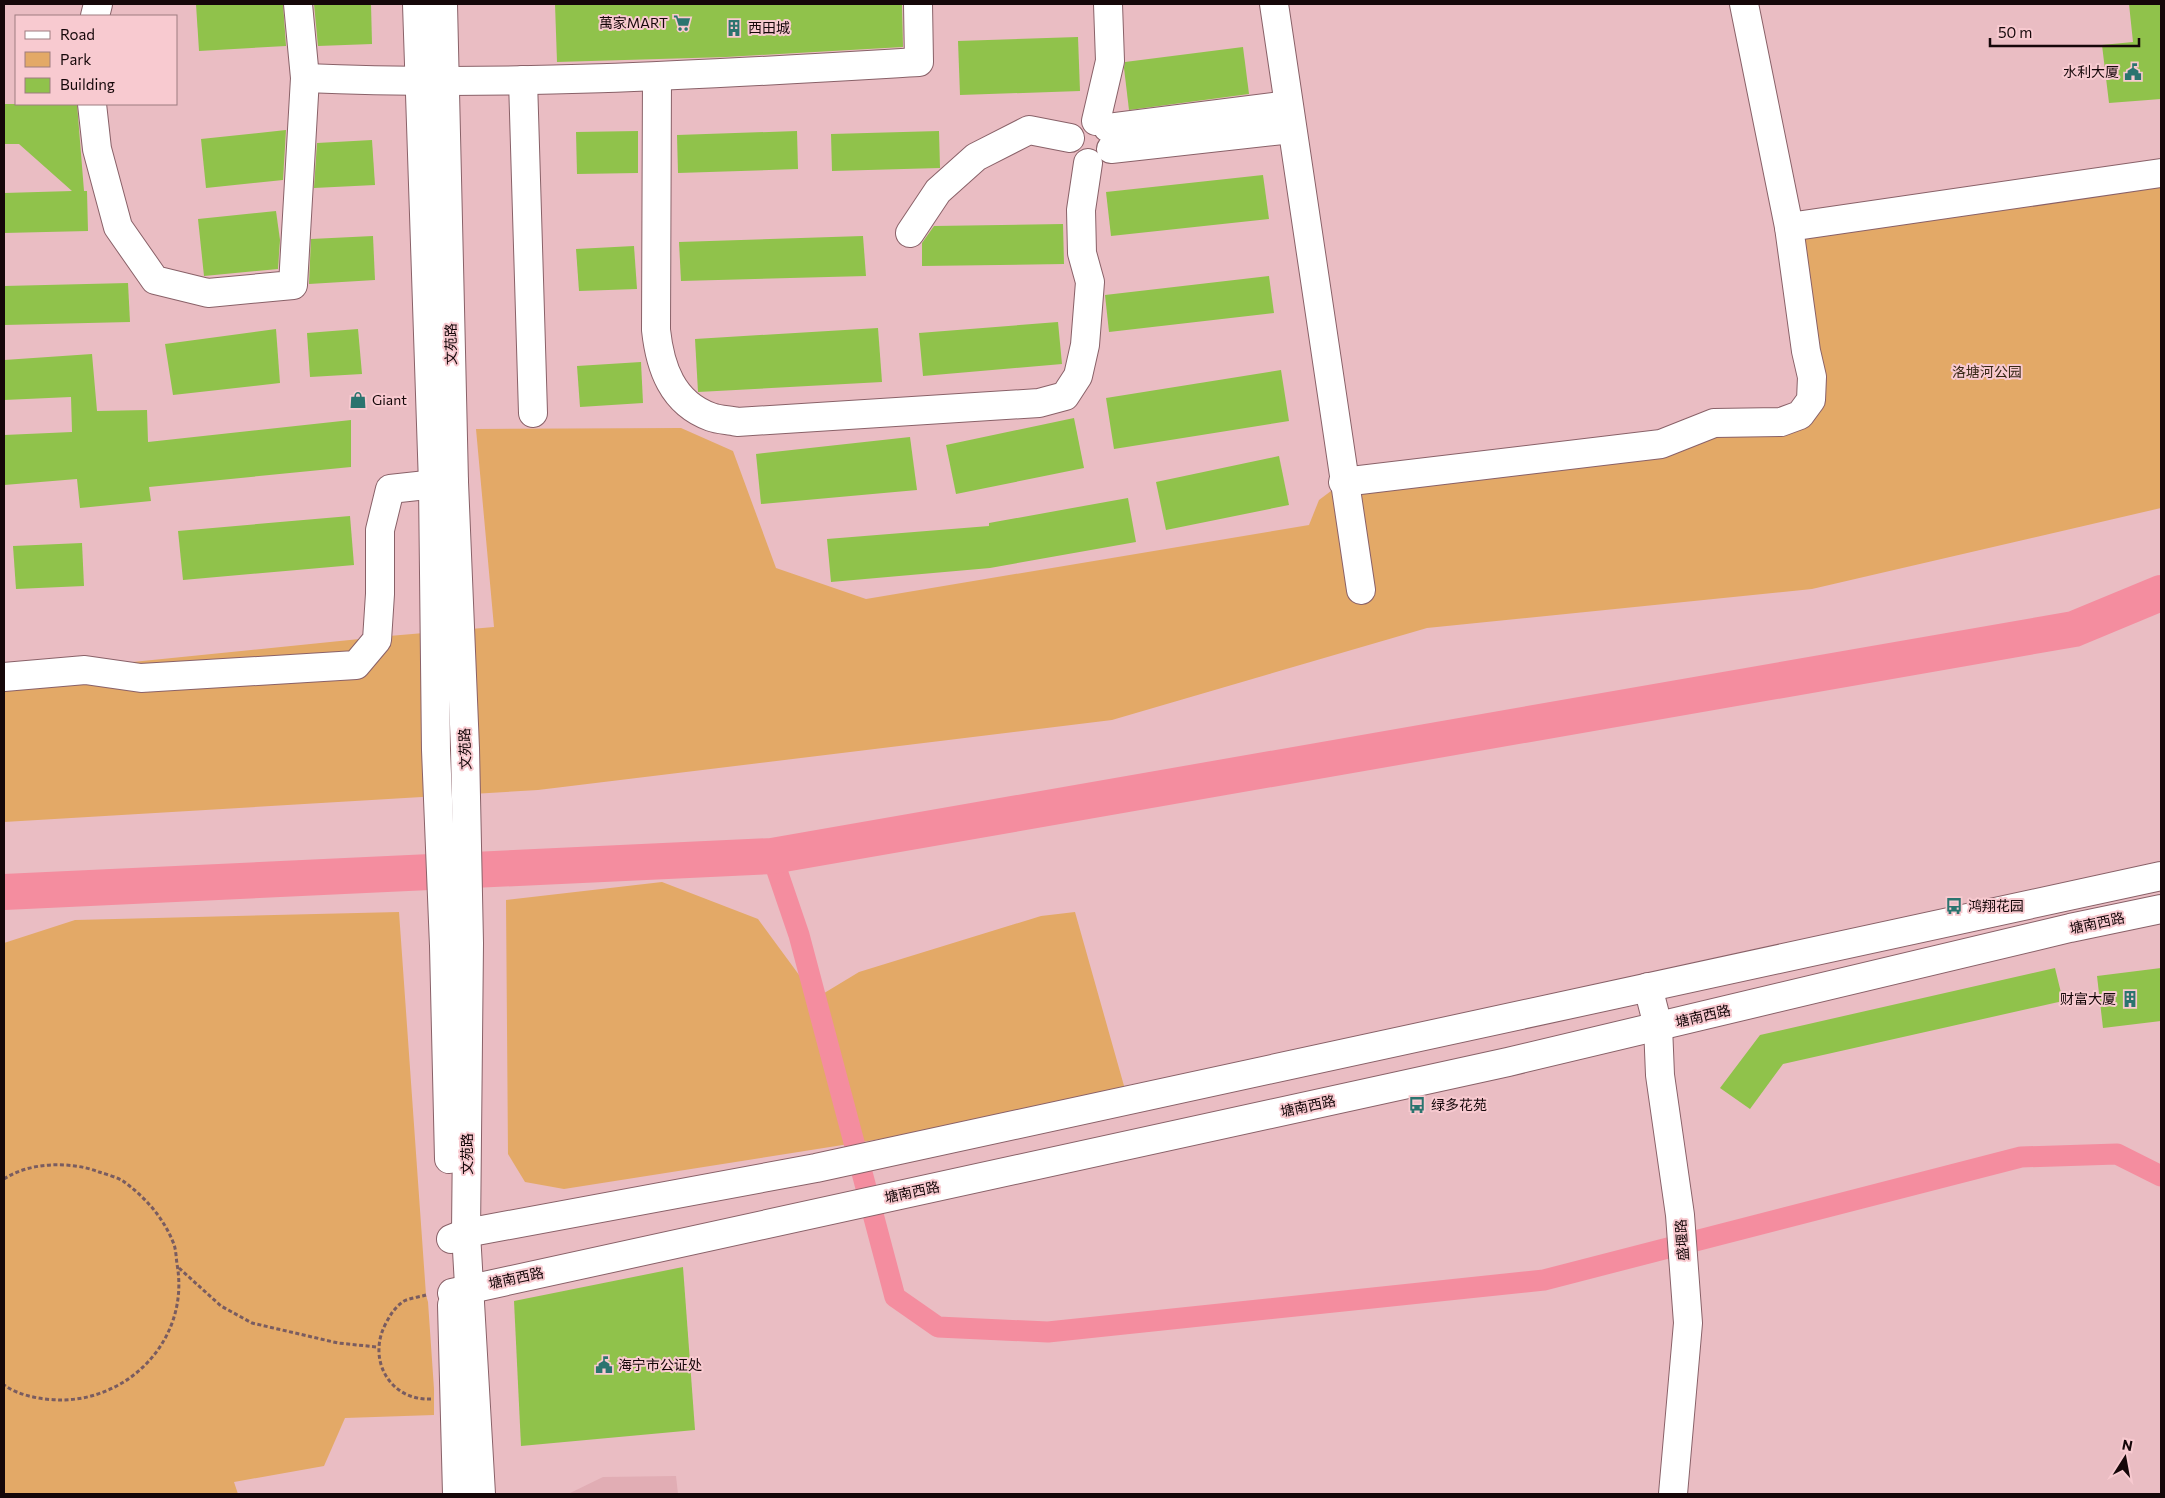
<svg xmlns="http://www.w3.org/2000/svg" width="2165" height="1498" viewBox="0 0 2165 1498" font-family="Commissioner,'Noto Sans SC',sans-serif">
  <rect width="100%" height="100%" fill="#eabdc3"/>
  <polygon fill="#e1adb4" points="676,1476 678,1494 568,1494 603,1477"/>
  <g fill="#e3a967">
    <polygon points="2161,173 2161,508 1812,589 1427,628 1112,720 538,790 4,822 4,675 389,636 494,627 476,429 681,428 733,451 776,568 866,599 1309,525 1319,500 1343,482 1755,422 1811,400 1789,227"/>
    <polygon points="662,882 758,919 816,998 859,972 1041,916 1075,912 1128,1100 564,1189 525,1182 508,1154 506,900"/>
    <polygon points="399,912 426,1295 428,1302 434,1389 434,1415 345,1418 324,1466 234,1482 238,1494 4,1494 4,943 75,920"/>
  </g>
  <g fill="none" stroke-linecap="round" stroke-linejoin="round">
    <polyline stroke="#f48d9f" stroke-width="21" points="772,856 799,935 895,1297 938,1327 1048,1332 1544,1280 2021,1157 2117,1154 2161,1176"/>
    <polyline stroke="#f48d9f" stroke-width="36" points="4,892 772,856 2074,629 2161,593"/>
  </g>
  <g fill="#90c24b">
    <polygon points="196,4 283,4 286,46 199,51"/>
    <polygon points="314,4 371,4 372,44 318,46"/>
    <polygon points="555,4 902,4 903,47 726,57 557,62"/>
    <polygon points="2129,4 2161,4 2161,99 2109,103 2102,45 2133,42"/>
    <polygon points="1078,37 1080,91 960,95 958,41"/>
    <polygon points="1243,47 1249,94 1129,110 1124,68 1125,62"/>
    <polygon points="4,104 77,104 84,191 87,191 88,231 4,233 4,193 72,191 19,144 4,144"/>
    <polygon points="286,130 283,180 206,188 201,139"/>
    <polygon points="638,131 638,173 577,174 576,132"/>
    <polygon points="797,131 798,169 678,173 677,135"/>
    <polygon points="939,131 940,168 832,171 831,134"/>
    <polygon points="372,140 375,185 314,188 317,143"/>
    <polygon points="1263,175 1269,219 1111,236 1106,192"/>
    <polygon points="276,211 280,240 278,269 204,276 198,219"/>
    <polygon points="1063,224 1064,264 922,266 922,243 934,226"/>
    <polygon points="373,236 375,280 309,284 311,239"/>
    <polygon points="863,236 866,276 681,281 679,242"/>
    <polygon points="634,246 637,289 579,291 576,249"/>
    <polygon points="1269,276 1274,313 1109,332 1105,295"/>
    <polygon points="128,283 130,322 4,325 4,286"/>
    <polygon points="1058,322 1062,364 923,376 919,333"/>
    <polygon points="878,328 882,382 698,392 695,339"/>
    <polygon points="276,329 280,383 173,395 165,344"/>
    <polygon points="358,329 362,374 310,377 307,333"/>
    <polygon points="92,354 97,411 147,410 148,442 351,420 351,467 149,487 151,501 80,508 77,479 4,485 4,435 72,432 71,397 4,400 4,360"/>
    <polygon points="641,362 643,403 580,407 577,366"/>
    <polygon points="1281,370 1289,421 1114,449 1106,398"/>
    <polygon points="1074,418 1084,468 956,494 946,445"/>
    <polygon points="910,437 917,490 761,504 756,454"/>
    <polygon points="1279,456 1289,505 1166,530 1156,482"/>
    <polygon points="1128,498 1136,542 990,568 831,582 827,539 989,526 989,523"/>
    <polygon points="350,516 354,565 183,580 178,531"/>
    <polygon points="82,543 84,586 16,589 13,546"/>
    <polygon points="2055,968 2063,1001 1783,1064 1750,1109 1720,1088 1760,1035"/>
    <polygon points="2161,968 2161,1021 2103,1028 2097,976"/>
    <polygon points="683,1267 695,1430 521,1446 514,1301"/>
  </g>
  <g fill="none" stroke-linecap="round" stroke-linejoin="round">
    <g stroke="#896168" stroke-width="30">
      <g id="minor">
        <polyline points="1274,4 1361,590"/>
        <polyline points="95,16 98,4"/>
        <path d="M657,77L656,330C660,367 672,403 711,417C719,420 729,420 737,422L1039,403L1065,396L1078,376L1085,345L1090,282L1082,253L1081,210L1088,163"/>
        <path d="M305,78C510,87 715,74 919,62L918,4"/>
        <polyline points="523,80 533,413"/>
        <polyline points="92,104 97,149 118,227 155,280 208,293 293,285 305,78 298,4"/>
        <polyline points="1096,121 1110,61 1108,4"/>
        <polyline points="1108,128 1288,105"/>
        <polyline points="1111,149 1292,129"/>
        <polyline points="1789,227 2161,173"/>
        <polyline points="910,233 938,191 976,157 1029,130 1070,138"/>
        <polyline points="1343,482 1661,444 1714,423 1781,422 1800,415 1811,400 1812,377 1806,351 1789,227 1744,4"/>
        <polyline points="4,677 85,670 141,678 356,665 377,640 380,594 380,530 390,489 454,482"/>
        <polyline points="1648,987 1658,1026 1660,1075 1680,1215 1688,1323 1673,1494"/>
      </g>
    </g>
    <g stroke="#896168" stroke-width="30">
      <g id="major">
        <polyline points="417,4 433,484 436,750 444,946 449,1159"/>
        <polyline points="443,4 454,482 465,748 469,943 466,1233 481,1494"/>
        <polyline points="451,1239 466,1233 816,1168 2161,876"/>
        <polyline points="452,1293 1508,1062 2070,928 2161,909"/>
        <polyline points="452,1305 457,1494"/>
      </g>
    </g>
    <g stroke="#795c60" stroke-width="3" stroke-dasharray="4 2.5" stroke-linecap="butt">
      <path d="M4,1179C29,1162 71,1161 99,1172C106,1174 116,1177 123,1181C145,1197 163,1217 173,1242C176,1248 176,1257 177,1264C190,1336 133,1399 62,1400C43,1400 19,1396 4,1385"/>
      <polyline points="179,1268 221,1306 252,1323 338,1343 377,1347"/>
      <path d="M426,1295C419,1297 410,1298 404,1301C395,1307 390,1315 385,1325C367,1361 391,1401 431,1399"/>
    </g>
    <use href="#minor" stroke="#fff" stroke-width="28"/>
    <use href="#major" stroke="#fff" stroke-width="28"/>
  </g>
  <defs>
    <g id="supermarket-bare" transform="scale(1.35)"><path d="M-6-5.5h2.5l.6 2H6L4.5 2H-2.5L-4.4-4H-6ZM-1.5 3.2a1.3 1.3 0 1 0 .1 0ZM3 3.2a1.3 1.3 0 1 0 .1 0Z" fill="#2b746f" stroke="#f8cad0" stroke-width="2.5" paint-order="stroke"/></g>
    <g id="building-bare" transform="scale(1.35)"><path d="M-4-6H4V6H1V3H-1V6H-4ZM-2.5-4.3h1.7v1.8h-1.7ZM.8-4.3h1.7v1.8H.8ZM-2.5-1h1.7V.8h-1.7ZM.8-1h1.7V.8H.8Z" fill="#2b746f" stroke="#f8cad0" stroke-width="2.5" paint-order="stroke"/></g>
    <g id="civic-bare" transform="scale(1.35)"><path d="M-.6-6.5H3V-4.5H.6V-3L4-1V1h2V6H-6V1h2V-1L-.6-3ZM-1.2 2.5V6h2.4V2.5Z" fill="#2b746f" stroke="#f8cad0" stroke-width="2.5" paint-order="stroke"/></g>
    <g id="shop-bare" transform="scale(1.35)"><path d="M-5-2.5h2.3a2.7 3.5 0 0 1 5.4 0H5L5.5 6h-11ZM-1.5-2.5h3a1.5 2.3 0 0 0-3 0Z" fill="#2b746f" stroke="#f8cad0" stroke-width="2.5" paint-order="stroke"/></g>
    <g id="bus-bare" transform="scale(1.35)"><path d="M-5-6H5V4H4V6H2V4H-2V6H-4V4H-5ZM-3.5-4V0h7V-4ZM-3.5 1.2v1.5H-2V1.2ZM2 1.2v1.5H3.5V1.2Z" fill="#2b746f" stroke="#f8cad0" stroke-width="2.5" paint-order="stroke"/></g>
  </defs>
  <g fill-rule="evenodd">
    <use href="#supermarket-bare" x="682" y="23"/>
    <use href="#building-bare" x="734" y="28"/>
    <use href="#civic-bare" x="2133" y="72"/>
    <use href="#shop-bare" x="358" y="400"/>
    <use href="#bus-bare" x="1954" y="906"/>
    <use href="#building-bare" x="2130" y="999"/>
    <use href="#bus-bare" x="1417" y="1105"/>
    <use href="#civic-bare" x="604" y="1365"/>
  </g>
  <g text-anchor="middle" stroke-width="4" stroke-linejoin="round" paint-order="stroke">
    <g font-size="14" fill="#150709" stroke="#f8cad0" text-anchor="start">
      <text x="668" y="28" text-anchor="end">萬家MART</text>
      <text x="748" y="33">西田城</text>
      <text x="2119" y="77" text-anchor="end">水利大厦</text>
      <text x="372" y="405">Giant</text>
      <text x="1968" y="911">鸿翔花园</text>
      <text x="2116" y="1004" text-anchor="end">财富大厦</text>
      <text x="1431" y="1110">绿多花苑</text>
      <text x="618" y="1370">海宁市公证处</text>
    </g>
    <g font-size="14" fill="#150709" stroke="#f8cad0">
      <text transform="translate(451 344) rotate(-91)" y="5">文苑路</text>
      <text transform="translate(465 749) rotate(-92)" y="5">文苑路</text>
      <text transform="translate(2097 923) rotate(-12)" y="5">塘南西路</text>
      <text transform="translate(1703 1016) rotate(-13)" y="5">塘南西路</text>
      <text transform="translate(1308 1106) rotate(-12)" y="5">塘南西路</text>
      <text transform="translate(467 1154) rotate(-90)" y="5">文苑路</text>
      <text transform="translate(912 1192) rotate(-12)" y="5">塘南西路</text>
      <text transform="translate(1682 1240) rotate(-94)" y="5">盛堰路</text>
      <text transform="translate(516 1278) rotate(-12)" y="5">塘南西路</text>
    </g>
    <g font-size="14" fill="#352614" stroke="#f8cad0">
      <text x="1987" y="377">洛塘河公园</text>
    </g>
  </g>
  <rect width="2165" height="1498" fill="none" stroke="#150709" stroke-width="10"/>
  <rect x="15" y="15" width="162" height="90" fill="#f8cad0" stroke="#9d7c80"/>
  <rect x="25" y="31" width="25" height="8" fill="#ffffff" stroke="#9d7c80"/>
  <text x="60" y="40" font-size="15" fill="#150709">Road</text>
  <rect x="25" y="52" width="25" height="15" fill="#e3a967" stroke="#9d7c80"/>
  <text x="60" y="65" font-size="15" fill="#150709">Park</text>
  <rect x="25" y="78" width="25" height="15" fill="#90c24b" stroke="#9d7c80"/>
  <text x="60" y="90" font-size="15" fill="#150709">Building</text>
  <g transform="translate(2125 1458) rotate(11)" stroke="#f8cad0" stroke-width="4" paint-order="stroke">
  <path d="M0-4L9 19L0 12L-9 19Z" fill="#150709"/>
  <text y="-8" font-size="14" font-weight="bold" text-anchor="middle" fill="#150709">N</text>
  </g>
  <path d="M1990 38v8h149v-8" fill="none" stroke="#150709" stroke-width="2.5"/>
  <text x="1998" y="38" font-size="15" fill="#150709" stroke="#f8cad0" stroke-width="4" paint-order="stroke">50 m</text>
</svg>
